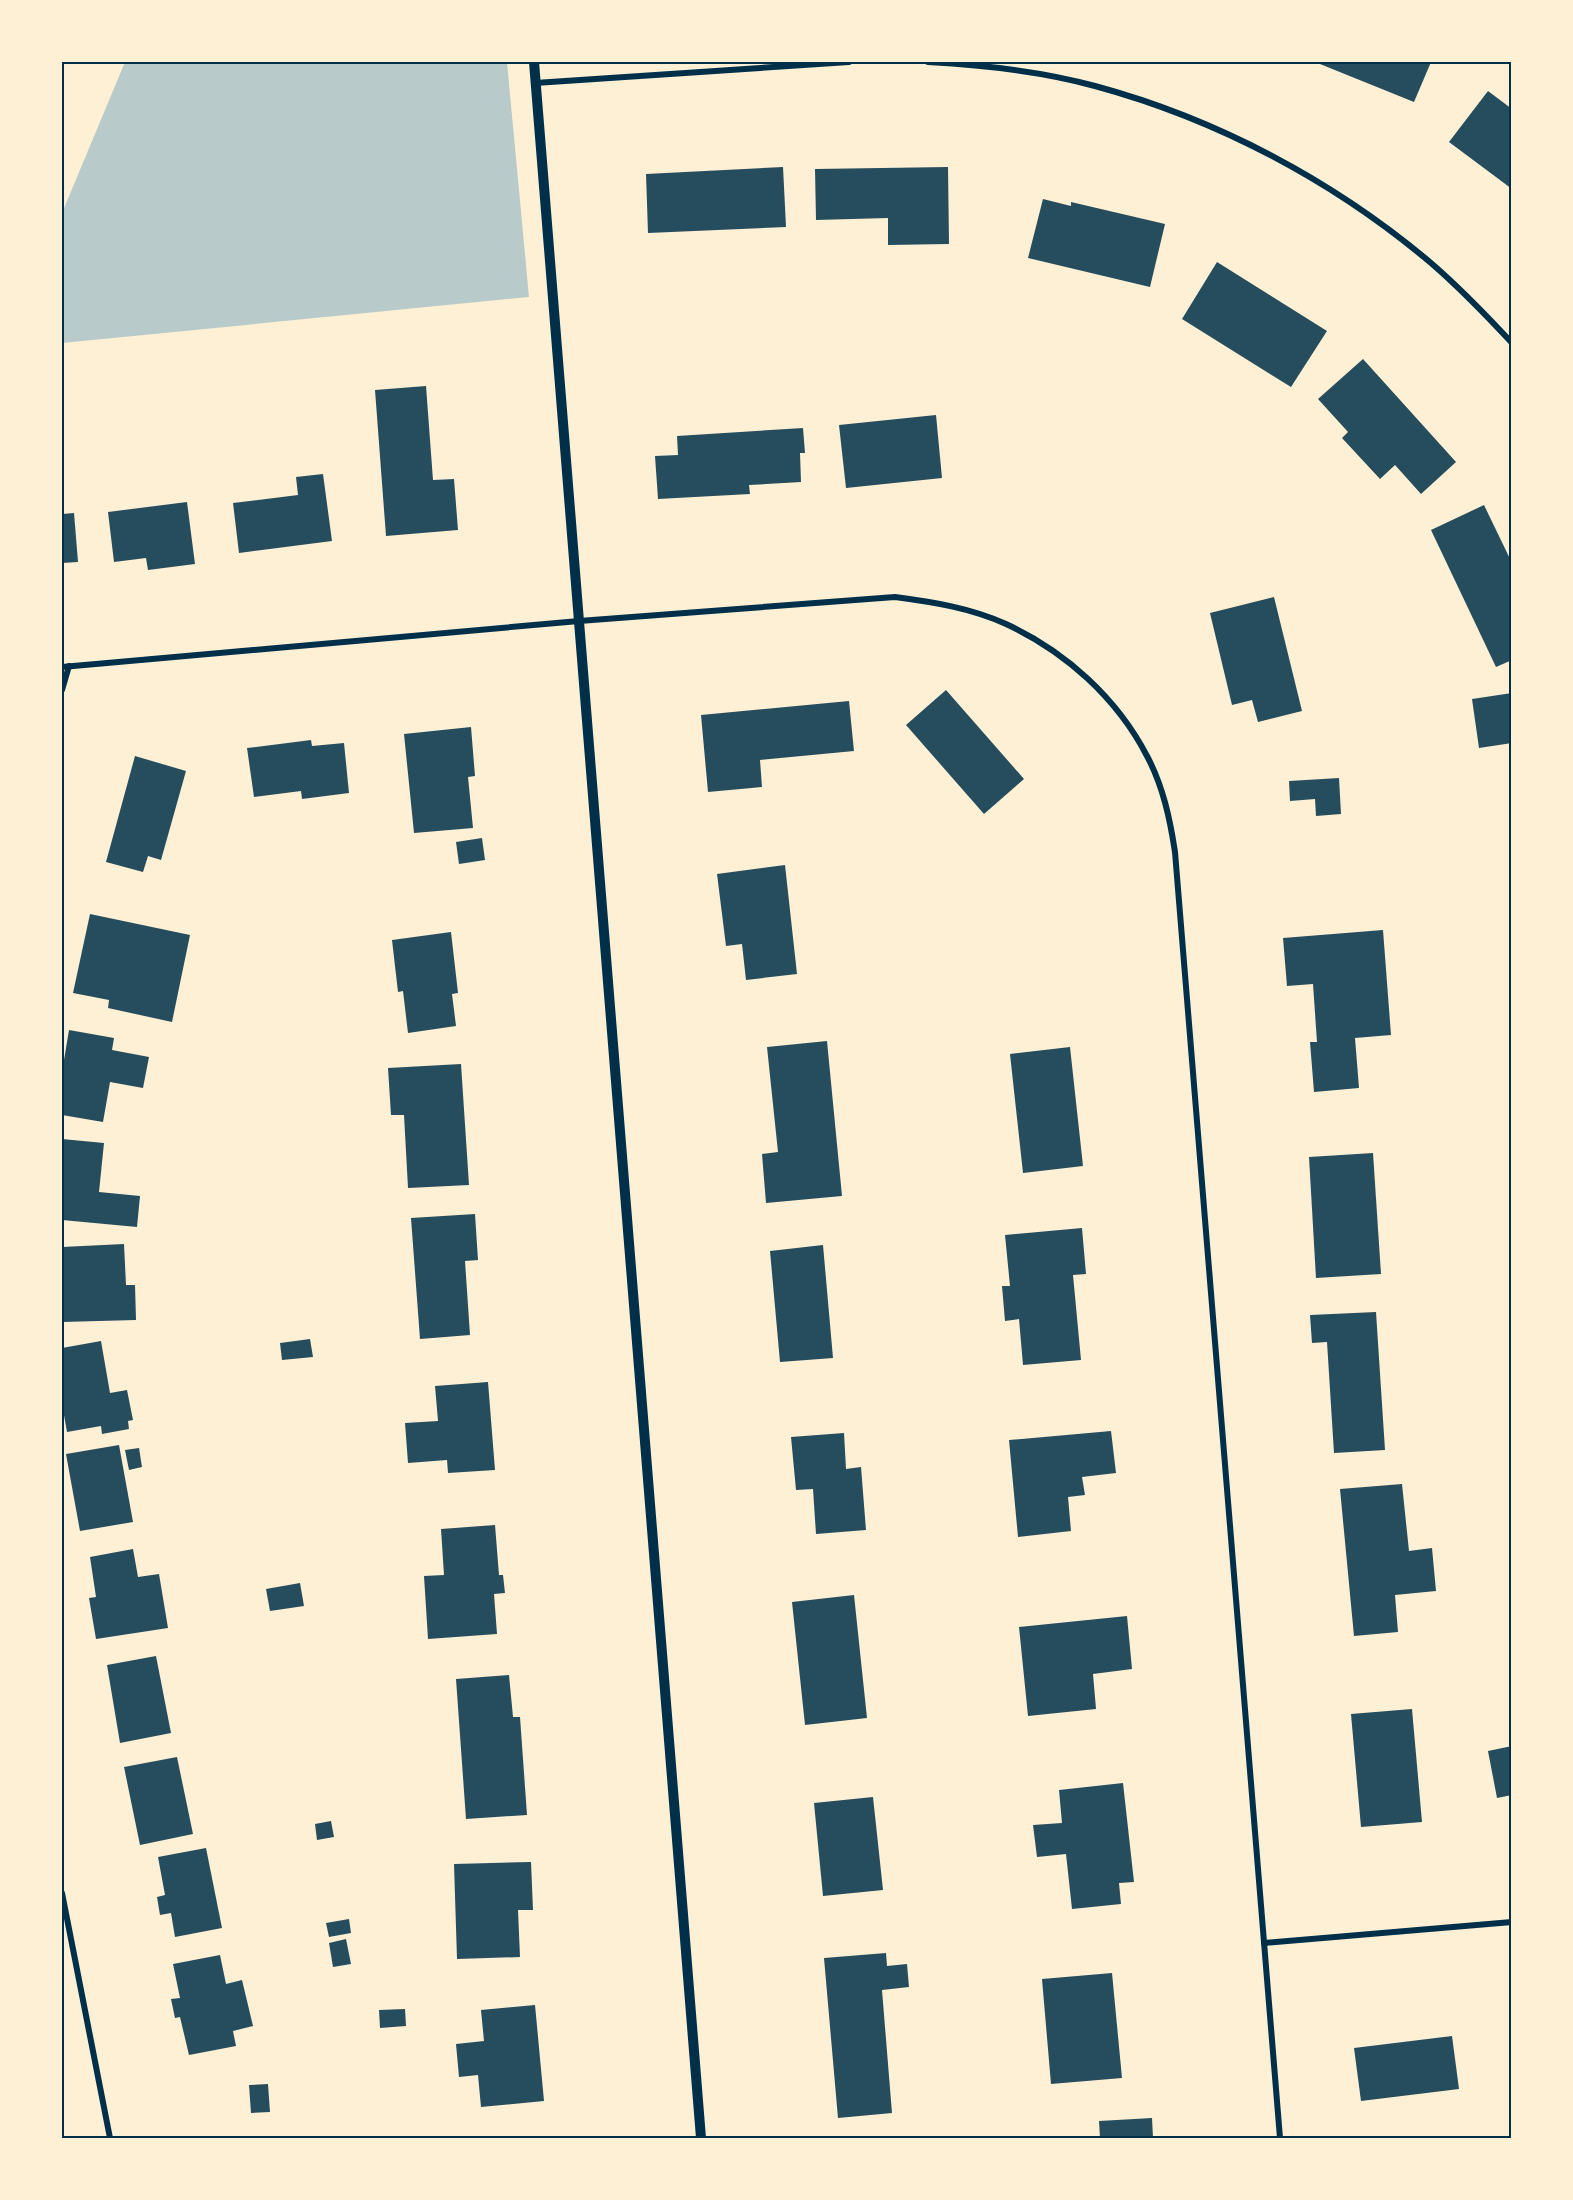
<svg xmlns="http://www.w3.org/2000/svg" width="1573" height="2200" viewBox="0 0 1573 2200" font-family="'DM Sans',sans-serif">
  <rect width="100%" height="100%" fill="#fdf0d5"/>
  <polygon fill="#b9caca" points="125,62 507,62 529,297 62,343 62,213"/>
  <g fill="#264d5e">
    <polygon points="1315,62 1431,62 1414,102"/>
    <polygon points="1488,91 1512,109 1512,189 1449,142"/>
    <polygon points="783,167 786,227 648,233 646,174"/>
    <polygon points="948,167 949,244 888,245 888,218 816,220 815,169"/>
    <polygon points="1043,199 1071,206 1071,202 1165,224 1150,287 1028,258"/>
    <polygon points="1217,262 1327,331 1291,387 1182,319"/>
    <polygon points="1363,359 1456,462 1421,494 1395,465 1380,479 1342,438 1348,432 1318,399"/>
    <polygon points="426,386 433,480 454,479 458,530 386,536 375,390"/>
    <polygon points="936,415 942,478 846,488 839,425"/>
    <polygon points="803,428 805,453 800,453 801,482 749,485 750,494 658,499 655,456 678,455 677,436"/>
    <polygon points="323,474 332,541 239,553 233,503 298,495 296,477"/>
    <polygon points="187,502 195,564 148,570 146,558 114,562 108,512"/>
    <polygon points="1484,505 1512,563 1512,660 1496,667 1431,530"/>
    <polygon points="74,513 78,562 62,563 62,514"/>
    <polygon points="1274,597 1302,711 1258,722 1252,700 1232,705 1210,613"/>
    <polygon points="946,690 1024,779 984,814 906,725"/>
    <polygon points="1512,693 1512,743 1479,748 1472,699"/>
    <polygon points="849,701 854,751 760,760 762,787 708,792 701,715"/>
    <polygon points="471,727 475,776 468,777 473,828 414,833 404,734"/>
    <polygon points="311,740 312,746 344,743 349,793 302,799 301,791 254,797 247,748"/>
    <polygon points="135,756 186,771 161,860 148,856 143,872 106,862"/>
    <polygon points="1339,778 1341,814 1316,816 1315,799 1290,801 1289,781"/>
    <polygon points="482,838 485,860 459,864 456,842"/>
    <polygon points="785,865 797,974 746,980 742,944 726,946 717,874"/>
    <polygon points="90,914 190,935 172,1022 108,1008 109,1000 73,993"/>
    <polygon points="1383,930 1391,1035 1355,1038 1359,1088 1314,1092 1310,1042 1317,1042 1313,984 1287,986 1283,938"/>
    <polygon points="451,932 458,993 452,994 456,1026 408,1033 403,991 398,992 392,940"/>
    <polygon points="69,1030 114,1038 112,1050 149,1057 143,1088 110,1082 103,1122 62,1115 62,1072"/>
    <polygon points="827,1041 842,1196 766,1203 762,1154 778,1152 767,1047"/>
    <polygon points="1070,1047 1083,1166 1023,1173 1010,1054"/>
    <polygon points="461,1064 469,1185 408,1188 404,1115 391,1115 388,1068"/>
    <polygon points="62,1139 104,1143 99,1192 140,1196 137,1227 62,1220"/>
    <polygon points="1373,1153 1381,1274 1316,1278 1309,1157"/>
    <polygon points="475,1214 478,1260 465,1261 470,1335 420,1339 411,1218"/>
    <polygon points="1082,1228 1086,1274 1073,1275 1081,1360 1023,1365 1019,1319 1005,1321 1002,1286 1010,1286 1005,1235"/>
    <polygon points="124,1244 126,1285 135,1285 136,1320 62,1322 62,1247"/>
    <polygon points="823,1245 833,1358 780,1362 770,1251"/>
    <polygon points="1376,1312 1385,1450 1334,1453 1327,1342 1312,1343 1310,1315"/>
    <polygon points="310,1339 313,1357 282,1360 280,1343"/>
    <polygon points="101,1341 110,1393 127,1390 133,1420 128,1421 129,1429 102,1434 101,1426 67,1432 62,1404 62,1348"/>
    <polygon points="488,1382 495,1470 448,1473 447,1460 408,1463 405,1423 438,1421 435,1386"/>
    <polygon points="1111,1431 1116,1473 1082,1477 1085,1495 1068,1497 1071,1531 1018,1537 1009,1440"/>
    <polygon points="844,1433 846,1469 861,1467 866,1530 816,1534 813,1489 796,1490 791,1437"/>
    <polygon points="119,1445 133,1522 80,1531 66,1454"/>
    <polygon points="139,1448 142,1467 129,1470 125,1450"/>
    <polygon points="1402,1484 1409,1551 1432,1548 1436,1591 1395,1595 1398,1632 1354,1636 1340,1489"/>
    <polygon points="495,1525 499,1575 503,1575 505,1593 494,1594 497,1634 428,1639 424,1576 444,1575 441,1529"/>
    <polygon points="133,1549 138,1577 159,1574 168,1628 96,1639 89,1598 96,1597 90,1557"/>
    <polygon points="300,1583 304,1606 270,1611 266,1589"/>
    <polygon points="854,1595 867,1718 805,1725 792,1602"/>
    <polygon points="1127,1616 1132,1669 1093,1674 1096,1709 1028,1716 1019,1627"/>
    <polygon points="156,1656 171,1733 120,1743 107,1665"/>
    <polygon points="509,1675 513,1717 520,1717 527,1815 466,1819 456,1679"/>
    <polygon points="1412,1709 1422,1822 1361,1827 1351,1714"/>
    <polygon points="1512,1746 1512,1795 1497,1798 1488,1751"/>
    <polygon points="177,1757 193,1834 140,1845 124,1767"/>
    <polygon points="1123,1783 1134,1882 1119,1883 1121,1904 1072,1909 1066,1854 1037,1857 1033,1825 1062,1823 1059,1790"/>
    <polygon points="873,1797 883,1890 823,1896 814,1803"/>
    <polygon points="331,1821 334,1837 317,1840 315,1824"/>
    <polygon points="206,1848 222,1928 175,1937 171,1913 160,1915 157,1897 165,1895 158,1857"/>
    <polygon points="531,1862 533,1910 518,1910 520,1957 457,1959 454,1864"/>
    <polygon points="349,1919 351,1933 329,1937 326,1923"/>
    <polygon points="346,1939 351,1964 333,1967 329,1943"/>
    <polygon points="886,1953 887,1966 907,1964 909,1987 882,1990 892,2113 838,2118 824,1958"/>
    <polygon points="220,1955 226,1984 242,1980 253,2026 233,2031 236,2046 189,2055 180,2017 175,2018 171,1999 180,1998 173,1964"/>
    <polygon points="1112,1973 1122,2078 1051,2084 1042,1979"/>
    <polygon points="535,2005 544,2101 481,2107 478,2075 459,2077 456,2044 484,2041 481,2010"/>
    <polygon points="405,2009 406,2026 380,2028 379,2010"/>
    <polygon points="1452,2036 1459,2089 1361,2101 1354,2048"/>
    <polygon points="268,2084 270,2112 251,2113 249,2085"/>
    <polygon points="1152,2118 1153,2138 1100,2138 1099,2121"/>
  </g>
  <g fill="none" stroke-linecap="round" stroke-linejoin="round">
    <g stroke="#003049" stroke-width="6">
      <path d="M928,62C984,65 1041,71 1095,86C1217,119 1334,181 1431,263C1460,288 1486,315 1512,343"/>
      <polyline points="535,83 849,62"/>
      <path d="M62,667L579,621L895,597C933,602 971,608 1006,624C1065,651 1117,698 1147,756C1163,786 1170,819 1175,852L1280,2138"/>
      <polyline points="62,690 69,666"/>
      <polyline points="62,1893 110,2138"/>
      <polyline points="1264,1943 1512,1922"/>
    </g>
    <polyline stroke="#003049" stroke-width="10" points="534,62 701,2138"/>
  </g>
  <rect width="1573" height="2200" fill="none" stroke="#fdf0d5" stroke-width="126"/>
  <rect x="63" y="63" width="1447" height="2074" fill="none" stroke="#003049" stroke-width="2"/>
</svg>
